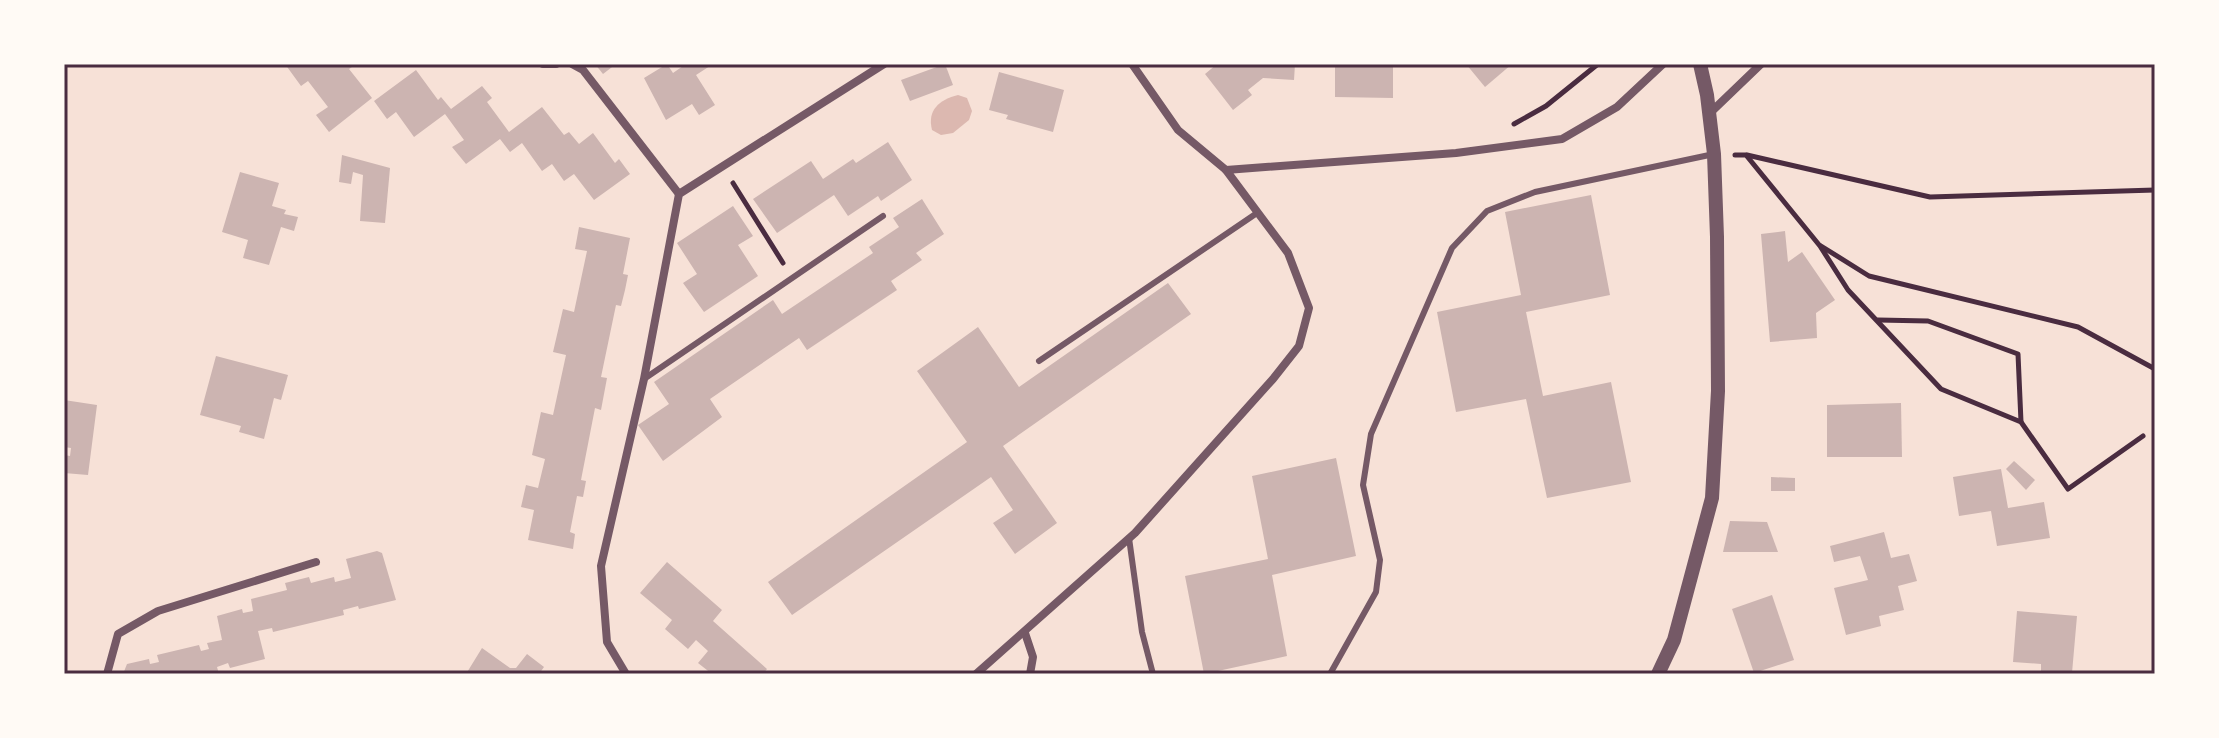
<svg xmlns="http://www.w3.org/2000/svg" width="2219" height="738" viewBox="0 0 2219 738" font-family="'Golos Text',sans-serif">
  <rect width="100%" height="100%" fill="#f7e1d7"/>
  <path fill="#dcb8b0" d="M958,95L967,98L972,111L969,120L953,133L941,135L932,130C927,110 939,100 958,95Z"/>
  <g fill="#ccb4b1">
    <polygon points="285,64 350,64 352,67 349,69 372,98 329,132 316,115 328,107 308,81 301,86"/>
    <polygon points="595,64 616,64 603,74"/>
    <polygon points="667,64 673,73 686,64 713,64 696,75 715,105 699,115 692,104 666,120 644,78"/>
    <polygon points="945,64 953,85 910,101 901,80"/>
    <polygon points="1217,64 1295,64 1294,80 1263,78 1248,90 1252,95 1233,110 1205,74"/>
    <polygon points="1335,64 1393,64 1393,98 1335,97"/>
    <polygon points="1466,64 1512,64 1485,87"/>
    <polygon points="416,70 438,100 441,97 451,109 482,86 492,98 487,102 509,132 542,107 564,135 569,132 579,144 593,133 615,163 619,159 630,174 594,200 574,174 564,181 552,164 542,171 522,143 510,152 500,139 466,164 452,147 464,140 445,114 414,137 396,112 387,119 374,101"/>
    <polygon points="999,72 1064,90 1053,132 1006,119 1008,115 989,110"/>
    <polygon points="888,142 912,180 881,201 878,196 848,216 834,195 777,233 753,199 811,161 823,179 853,159 856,163"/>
    <polygon points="342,155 390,168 385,223 360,221 363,175 353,172 351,184 339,182"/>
    <polygon points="240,172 279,183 272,206 286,210 284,214 298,217 294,231 281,227 269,265 243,258 248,240 222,232"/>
    <polygon points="1591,195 1610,295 1526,312 1543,396 1611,382 1631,482 1547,498 1526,399 1456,412 1437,312 1521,295 1505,212"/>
    <polygon points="922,199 944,234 916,253 922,260 891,281 897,290 807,350 799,338 710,399 722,417 663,461 638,425 669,404 654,382 773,300 782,314 873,253 869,247 899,227 893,218"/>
    <polygon points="733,206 753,236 738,245 758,276 704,312 683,283 697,274 677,243"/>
    <polygon points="579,227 630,238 623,274 628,275 625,290 621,306 616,305 601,377 607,378 601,410 595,408 581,480 586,481 583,497 577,496 570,532 575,534 573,549 528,540 534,510 521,507 526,485 538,488 545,459 532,455 541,412 553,415 566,355 553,352 563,309 574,312 587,251 575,249"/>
    <polygon points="1785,231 1788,262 1802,252 1835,300 1816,313 1817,338 1770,342 1761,234"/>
    <polygon points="1168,283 1191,314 1003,446 1057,523 1015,554 993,523 1013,510 991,477 792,615 768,582 967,442 917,371 978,327 1019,387"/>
    <polygon points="216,356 288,375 281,400 274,398 264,439 239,432 241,426 200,415"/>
    <polygon points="64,400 97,405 88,475 64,473 64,455 70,456 71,448 64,447"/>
    <polygon points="1901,403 1902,457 1827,457 1827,405"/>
    <polygon points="1336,458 1356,556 1272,575 1287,656 1204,674 1185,576 1268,559 1252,476"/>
    <polygon points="2014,461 2035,480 2026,490 2006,469"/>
    <polygon points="2001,469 2008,508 2044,502 2050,538 1997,546 1991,511 1959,516 1953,477"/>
    <polygon points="1771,477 1795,478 1795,491 1771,491"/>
    <polygon points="1730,521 1767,522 1778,552 1723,552"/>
    <polygon points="1884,532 1891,558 1909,554 1917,581 1898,586 1904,610 1879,616 1881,626 1846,635 1834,588 1868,580 1860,556 1834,562 1830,546"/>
    <polygon points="377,551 382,553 396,600 359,609 358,606 343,610 344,615 273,632 272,628 258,631 265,659 230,668 228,663 217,667 219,674 123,674 127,664 149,659 150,664 159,662 157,655 199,645 201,651 209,649 207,643 222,640 217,616 242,609 243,613 253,611 251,599 287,590 285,583 309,577 311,583 334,577 335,582 351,578 346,559"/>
    <polygon points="667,562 722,610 713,621 767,669 763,674 712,674 698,663 708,651 696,640 688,649 665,629 672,620 640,593"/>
    <polygon points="1772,595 1794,660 1754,673 1732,609"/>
    <polygon points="2017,611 2077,616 2072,673 2041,671 2041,664 2013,662"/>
    <polygon points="482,648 510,668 516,668 527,654 544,667 539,674 466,674"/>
  </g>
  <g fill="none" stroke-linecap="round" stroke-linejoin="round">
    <g stroke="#4a2c40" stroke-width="5">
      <polyline points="1514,124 1546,106 1598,64"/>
      <polyline points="1735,155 1746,155 1820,246 1848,290 1941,389 2021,422 2068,489 2143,436"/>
      <polyline points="1747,155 1930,197 2155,190"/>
      <polyline points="733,183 783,263"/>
      <polyline points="1821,246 1869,276 2078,327 2155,369"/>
      <polyline points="1878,320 1928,321 2018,354 2021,422"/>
    </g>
    <g stroke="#755966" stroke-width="6">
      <polyline points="1039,361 1257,213"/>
      <polyline points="644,379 883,216"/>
      <polyline points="1129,538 1142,632 1153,674"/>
      <polyline points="1330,674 1376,592 1380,560 1363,485 1371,434 1452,248 1487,211 1535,192 1714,154"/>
    </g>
    <g stroke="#755966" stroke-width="8">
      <polyline points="543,64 556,64"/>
      <polyline points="572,64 583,70 679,194"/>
      <polyline points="1132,64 1178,130 1226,170"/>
      <polyline points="1710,113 1761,64"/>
      <polyline points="1025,633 1033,657 1030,674"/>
      <polyline points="107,674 118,634 158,611 316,562"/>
      <polyline points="626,674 607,642 601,566 644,379 679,194 884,64"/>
      <polyline points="976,674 1135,533 1273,379 1299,346 1309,308 1288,253 1226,170 1456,153 1562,139 1617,107 1663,64"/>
    </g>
    <polyline stroke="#755966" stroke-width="14" points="1658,674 1674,640 1712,498 1718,391 1717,237 1714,154 1707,95 1700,64"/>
  </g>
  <rect width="2219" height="738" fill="none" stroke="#fffaf5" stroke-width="132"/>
  <rect x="66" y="66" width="2087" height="606" fill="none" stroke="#4a2c40" stroke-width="3"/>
</svg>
